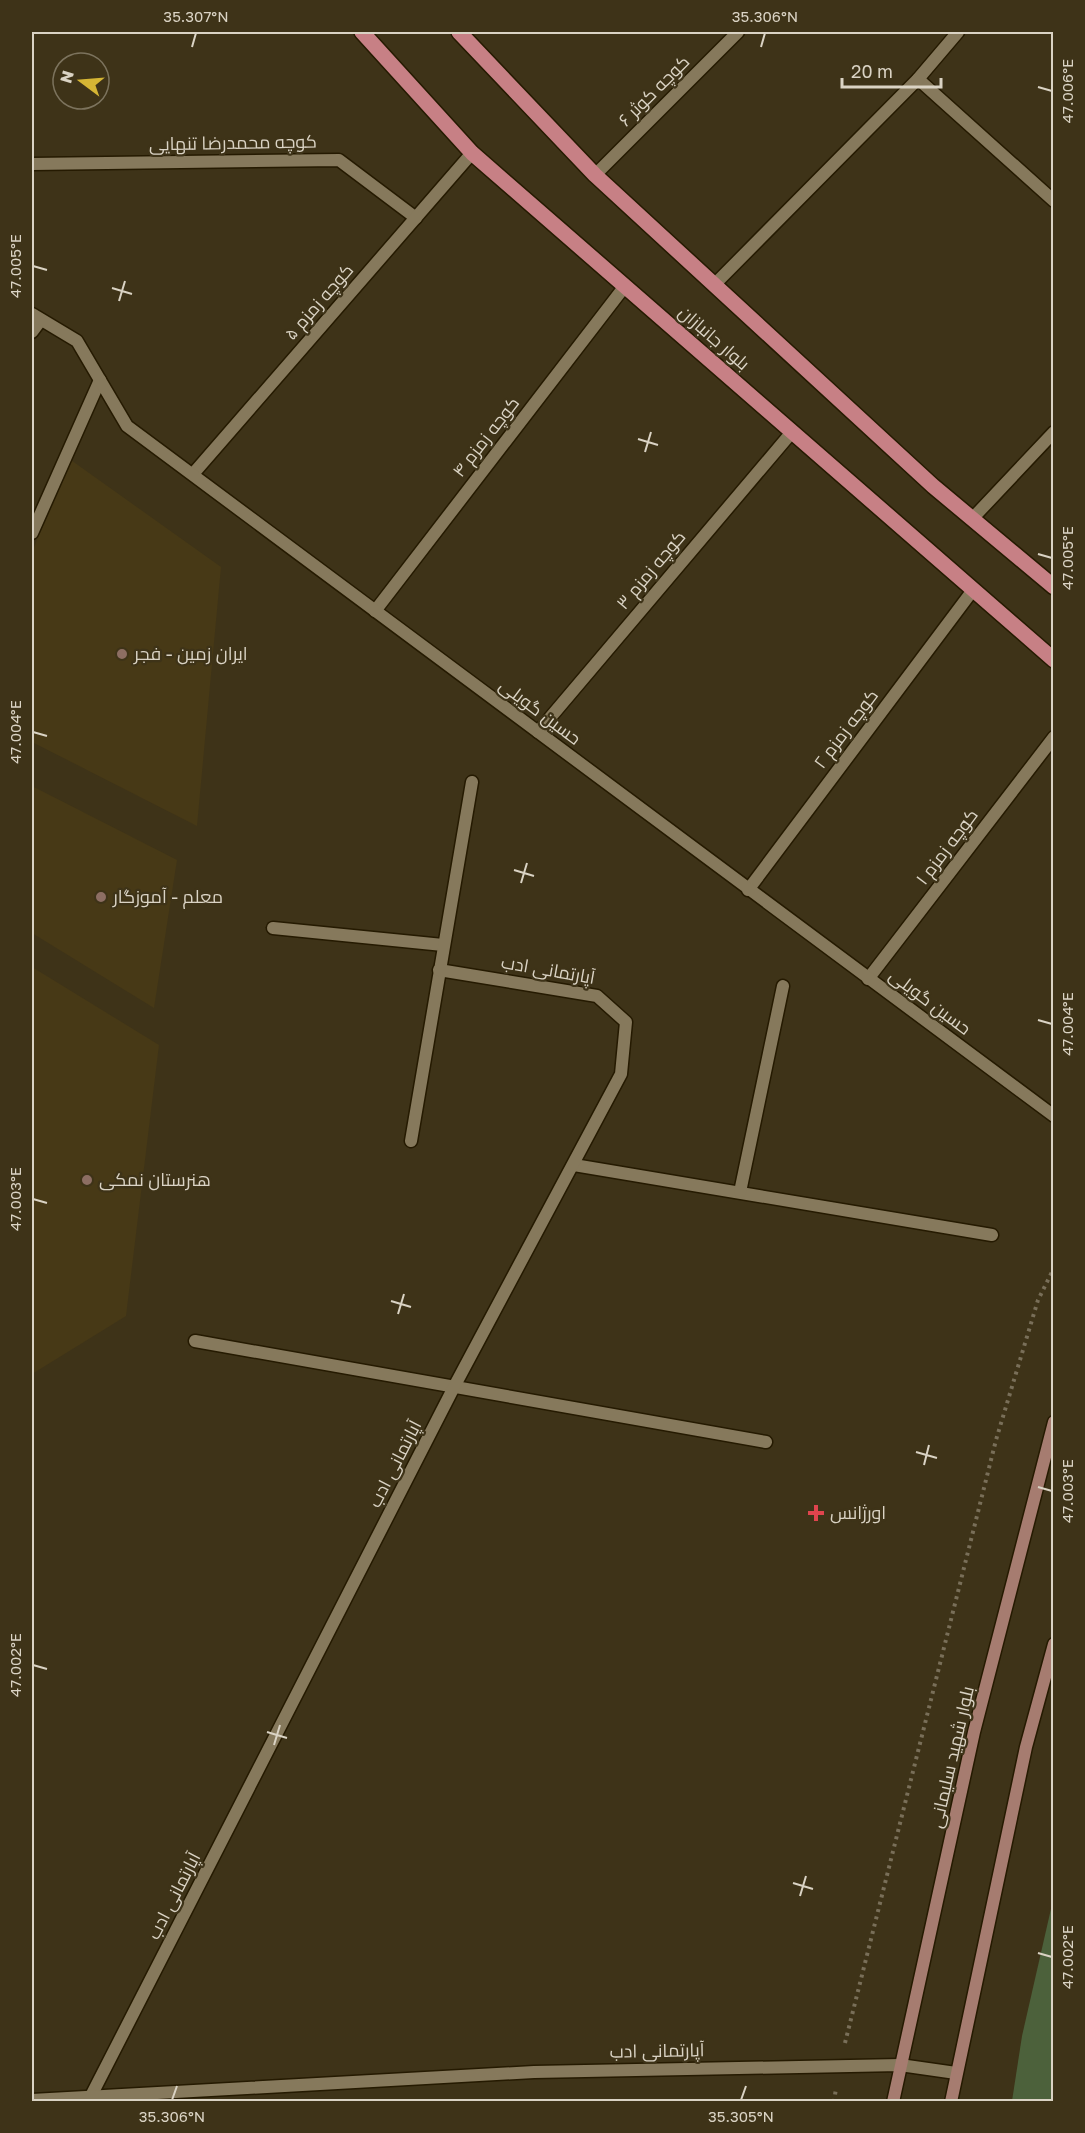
<svg xmlns="http://www.w3.org/2000/svg" width="1085" height="2133" viewBox="0 0 1085 2133" font-family="'Golos Text',Cairo,sans-serif">
  <rect width="100%" height="100%" fill="#3e3318"/>
  <g fill="#473916">
    <polygon points="68,458 221,567 197,826 32,742 32,553"/>
    <polygon points="32,786 177,860 154,1008 32,933"/>
    <polygon points="32,967 159,1045 126,1316 32,1374"/>
  </g>
  <polygon fill="#4c613b" points="1053,1900 1053,2101 1012,2101 1022,2036"/>
  <g fill="none" stroke-linecap="round" stroke-linejoin="round">
    <g stroke="#251a01" stroke-width="15">
      <g id="service">
        <polyline points="32,164 339,160 416,218"/>
        <polyline points="32,332 41,320"/>
        <polyline points="193,474 472,153"/>
        <polyline points="32,533 100,380"/>
        <polyline points="375,611 625,286"/>
        <polyline points="538,732 792,432"/>
        <polyline points="748,890 973,590"/>
        <polyline points="868,979 1054,737"/>
      </g>
    </g>
    <g stroke="#251a01" stroke-width="15">
      <g id="minor">
        <polyline points="918,79 1054,201"/>
        <polyline points="595,175 738,32"/>
        <polyline points="714,285 918,79 958,32"/>
        <polyline points="32,314 77,341 127,426 1054,1116"/>
        <polyline points="972,519 1054,432"/>
        <polyline points="273,928 443,945"/>
        <polyline points="411,1141 472,782"/>
        <polyline points="574,1165 992,1235"/>
        <polyline points="740,1192 783,986"/>
        <polyline points="195,1341 766,1442"/>
        <polyline points="91,2096 454,1387 621,1074 626,1022 597,996 439,970"/>
        <polyline points="32,2100 534,2072 900,2065 956,2073"/>
      </g>
    </g>
    <g stroke="#251a01" stroke-width="15">
      <g id="secondary">
        <polyline points="893,2102 974,1732 1054,1422"/>
        <polyline points="951,2102 1026,1747 1054,1644"/>
      </g>
    </g>
    <g stroke="#251a01" stroke-width="18">
      <g id="primary">
        <polyline points="362,32 472,153 1054,660"/>
        <polyline points="459,32 595,175 933,486 1054,587"/>
      </g>
    </g>
    <g stroke="#796f59" stroke-width="4" stroke-dasharray="3 4.5" stroke-linecap="butt">
      <polyline points="845,2043 996,1440 1038,1300 1054,1268"/>
      <polyline points="834,2102 836,2088"/>
    </g>
    <use href="#service" stroke="#86795c" stroke-width="12"/>
    <use href="#minor" stroke="#86795c" stroke-width="12"/>
    <use href="#secondary" stroke="#a67c70" stroke-width="12"/>
    <use href="#primary" stroke="#c78085" stroke-width="15"/>
  </g>
  <path fill="none" stroke="#dad3c4" stroke-width="2" d="M192,47L196,33M761,47L765,33M1038,87L1052,91M33,266L47,270M112,288L132,294M119,301L125,281M638,439L658,445M645,452L651,432M1038,554L1052,558M33,732L47,736M514,870L534,876M521,883L527,863M1038,1020L1052,1024M33,1199L47,1203M391,1301L411,1307M398,1314L404,1294M916,1452L937,1458M924,1465L929,1445M1038,1487L1052,1491M33,1665L47,1669M267,1732L287,1738M274,1745L280,1725M793,1883L813,1889M800,1896L806,1876M1038,1953L1052,1957M172,2100L177,2086M741,2100L746,2086"/>
  <g fill="#8d6e63" stroke="#3e3318" stroke-width="2">
    <circle cx="122" cy="654" r="6"/>
    <circle cx="101" cy="897" r="6"/>
    <circle cx="87" cy="1180" r="6"/>
  </g>
  <path fill="#e0444e" stroke="#3e3318" stroke-width="2" d="M813 1504h6v6h6v6h-6v6h-6v-6h-6v-6h6z"/>
  <g text-anchor="middle" stroke-width="4.5" stroke-linejoin="round" paint-order="stroke">
    <g font-size="18" fill="#dad3c4" stroke="#3e3318">
      <text transform="translate(654 91) rotate(-45)" y="6">کوچه کوثر ۶</text>
      <text transform="translate(233 143) rotate(-1)" y="6">کوچه محمدرضا تنهایی</text>
      <text transform="translate(319 302) rotate(-49)" y="6">کوچه زمزم ۵</text>
      <text transform="translate(714 338) rotate(41)" y="6">بلوار جانبازان</text>
      <text transform="translate(486 437) rotate(-52)" y="6">کوچه زمزم ۴</text>
      <text transform="translate(651 570) rotate(-50)" y="6">کوچه زمزم ۳</text>
      <text transform="translate(540 712) rotate(37)" y="6">حسین گویلی</text>
      <text transform="translate(846 729) rotate(-53)" y="6">کوچه زمزم ۲</text>
      <text transform="translate(947 847) rotate(-53)" y="6">کوچه زمزم ۱</text>
      <text transform="translate(548 970) rotate(10)" y="6">آپارتمانی ادب</text>
      <text transform="translate(930 1002) rotate(37)" y="6">حسین گویلی</text>
      <text transform="translate(395 1464) rotate(-63)" y="6">آپارتمانی ادب</text>
      <text transform="translate(952 1757) rotate(-77)" y="6">بلوار شهید سلیمانی</text>
      <text transform="translate(174 1896) rotate(-63)" y="6">آپارتمانی ادب</text>
      <text transform="translate(657 2051) rotate(-1)" y="6">آپارتمانی ادب</text>
    </g>
    <g font-size="18" fill="#dad3c4" stroke="#3e3318" text-anchor="start">
      <text x="134" y="660">ایران زمین - فجر</text>
      <text x="113" y="903">معلم - آموزگار</text>
      <text x="99" y="1186">هنرستان نمکی</text>
      <text x="830" y="1519">اورژانس</text>
    </g>
  </g>
  <rect width="1085" height="2133" fill="none" stroke="#3e3318" stroke-width="66"/>
  <g transform="translate(81 81) rotate(286)"><circle r="28" fill="#3e3318" stroke="#7c735d" stroke-width="1.5"/>
  <path d="M0-4.5L10 22L0 15L-10 22Z" fill="#d5b534"/>
  <text y="-9" font-size="16" font-weight="bold" text-anchor="middle" fill="#dad3c4">N</text>
  </g>
  <path d="M842 78v9h99v-9" fill="none" stroke="#dad3c4" stroke-width="3"/>
  <text x="851" y="78" font-size="18" fill="#dad3c4" stroke="#3e3318" stroke-width="4.5" paint-order="stroke">20 m</text>
  <rect x="33" y="33" width="1019" height="2067" fill="none" stroke="#dad3c4" stroke-width="2"/>
  <g font-size="15" text-anchor="middle" fill="#dad3c4">
    <text x="196" y="22">35.307°N</text>
    <text x="765" y="22">35.306°N</text>
    <text transform="translate(1068 91) rotate(-90)" y="5">47.006°E</text>
    <text transform="translate(16 266) rotate(-90)" y="5">47.005°E</text>
    <text transform="translate(1068 558) rotate(-90)" y="5">47.005°E</text>
    <text transform="translate(16 732) rotate(-90)" y="5">47.004°E</text>
    <text transform="translate(1068 1024) rotate(-90)" y="5">47.004°E</text>
    <text transform="translate(16 1199) rotate(-90)" y="5">47.003°E</text>
    <text transform="translate(1068 1491) rotate(-90)" y="5">47.003°E</text>
    <text transform="translate(16 1665) rotate(-90)" y="5">47.002°E</text>
    <text transform="translate(1068 1957) rotate(-90)" y="5">47.002°E</text>
    <text x="172" y="2122">35.306°N</text>
    <text x="741" y="2122">35.305°N</text>
  </g>
</svg>
